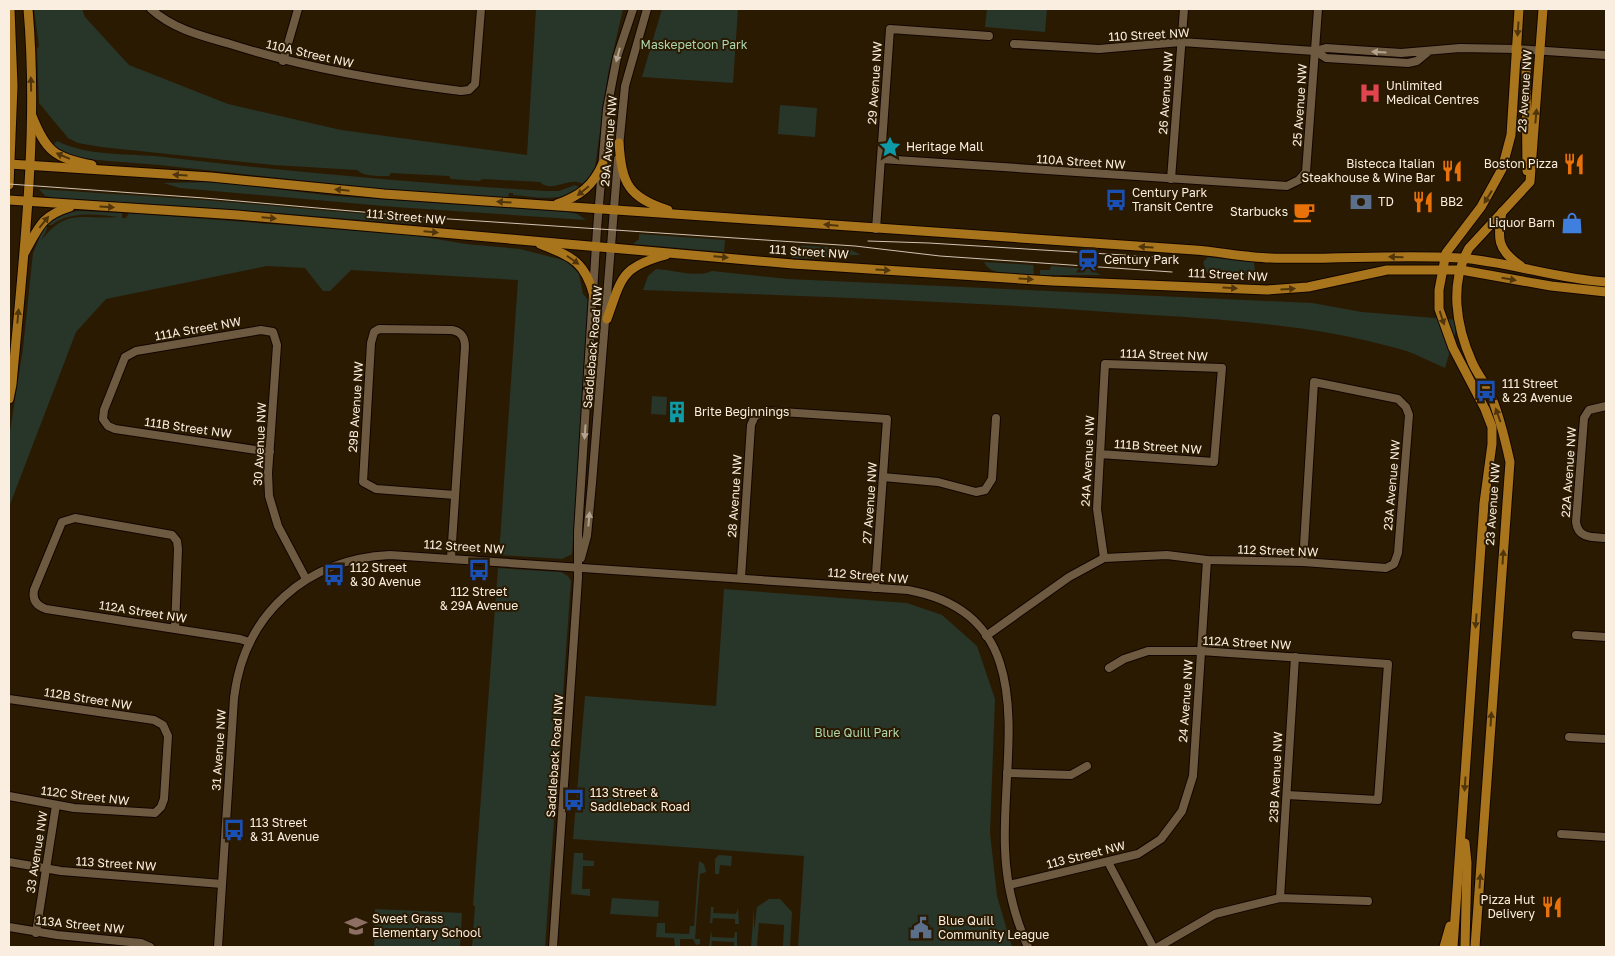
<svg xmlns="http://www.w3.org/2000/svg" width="1615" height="956" viewBox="0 0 1615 956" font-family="'Golos Text',sans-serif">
  <rect width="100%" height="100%" fill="#2b1a02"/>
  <g fill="#283529">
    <path d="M34,9H82L85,17L129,65L228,104L341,130L527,155L536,9H623L608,74L594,174L585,186C572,173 552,195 540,182L483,179L479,181L451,179L449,176L391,173L389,176C379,176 364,177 357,170L273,165L101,147L78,143L68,138L39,103L37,49L39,46Z"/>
    <polygon points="662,9 738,9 733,83 642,77"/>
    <polygon points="987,9 1047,9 1045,32 985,27"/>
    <polygon points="780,105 817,108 815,137 778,134"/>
    <path d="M57,141C89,157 129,153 164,157C291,172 418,183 545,191H559L575,185L579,187L578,190C558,202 535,197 513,195V193H509L508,198L389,190L159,165L84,159L58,151L53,145Z"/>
    <polygon points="216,182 335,196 568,212 577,214 586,220 395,207 180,188 163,183"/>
    <polygon points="39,189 204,200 445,221 445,224 428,222 410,224 226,209 55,198 45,196"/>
    <path d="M79,211L122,213V218H126L129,213L412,235L466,244L520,249L567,261L579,274L583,294L590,302L572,554L562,559L499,555L518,280L351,270L330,291H323L305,268L267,266L106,299L76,332L9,507V438L23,348L33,253L44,227L47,226V229L41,241C66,207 83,220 118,217C97,214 69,211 52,225H48C53,215 69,212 79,211Z"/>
    <polygon points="639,234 725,240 724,252 633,244 639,239"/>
    <path d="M792,245L847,248L861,255C839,254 816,260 792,258Z"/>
    <path d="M1208,257L1254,262L1255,272C1248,279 1219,281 1211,276C1205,273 1205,267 1203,262Z"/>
    <path d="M984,262L1033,265L1034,275C1021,274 990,277 984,262Z"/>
    <polygon points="1051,266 1090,269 1101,275 1040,275 1040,270 1050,270"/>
    <path d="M656,269C674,270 697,278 712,271L788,279L1312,303L1362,312L1459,320L1445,368C1429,361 1413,352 1396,348C1307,323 1214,319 1122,313C963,301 803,296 643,290L648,276Z"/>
    <polygon points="652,396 667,397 666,415 651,414"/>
    <polygon points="498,568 561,572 568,576 571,581 545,947 472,947 475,906 473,905"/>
    <polygon points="724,589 907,603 942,615 977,646 995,699 990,833 997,896 1012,947 798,947 804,856 573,839 585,696 716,706"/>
    <polygon points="574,853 583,853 583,860 594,861 594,866 583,866 582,889 590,889 590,896 571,894"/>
    <polygon points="719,855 732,856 731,866 720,865 719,874 715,874 715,859"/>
    <polygon points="699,861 704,864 706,872 700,874 695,939 700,939 700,944 696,945 693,939 680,939 680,946 675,947 674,938 656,937 657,923 665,923 665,933 689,934 690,926 694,926"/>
    <polygon points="612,898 659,901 658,917 610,914"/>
    <polygon points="769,899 780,899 792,912 790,947 783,946 784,925 759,923 757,945 759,947 751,947 754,907 754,931 757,907"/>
    <polygon points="711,907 714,907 713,913 736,914 738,908 739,924 735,924 735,919 713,918 712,923 710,923"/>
    <polygon points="375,909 462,913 460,947 374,947"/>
    <polygon points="711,930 712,937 734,938 735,932 737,932 737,947 734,947 734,942 712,941 711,947 709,947"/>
  </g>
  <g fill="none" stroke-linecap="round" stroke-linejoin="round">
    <g stroke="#120500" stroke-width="10">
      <g id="minor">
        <path d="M151,9C173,29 202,36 230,44C306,68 382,81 461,91L469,90L475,84L481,9"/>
        <polyline points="1014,44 1099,49 1181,42 1315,51"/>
        <polyline points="1428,52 1417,61 1408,63 1326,58 1315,51 1326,48 1401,53 1460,48 1516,49 1606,55"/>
        <polyline points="283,61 298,9"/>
        <polyline points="619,147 625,86 647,9"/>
        <polyline points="881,159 1287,186 1299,180 1306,172 1318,9"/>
        <polyline points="1171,179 1184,9"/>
        <polyline points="876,229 890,29 989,36"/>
        <path d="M1606,406L1589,410L1584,418L1576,522C1578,539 1593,537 1606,538"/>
        <polyline points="270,452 115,429 108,426 103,419 104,410 125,357 136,351 261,330 273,332 277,345 268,473 269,496 278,526 306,579"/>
        <polyline points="1100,454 1214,462 1222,368 1105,364 1097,509 1104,558"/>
        <polyline points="883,477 938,482 976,492 985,490 992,479 996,418"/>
        <path d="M451,558L465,347C465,338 462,332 452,330L379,329L374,332L371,343L363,482L376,489L455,495"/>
        <polyline points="581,558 587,536 592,483 618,159"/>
        <polyline points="741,578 751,425 755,416 766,411 873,418 887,419 875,588"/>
        <path d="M175,629L178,549L177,541L172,535L75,518L62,522L34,590C32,600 37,606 46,609L240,639L249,642"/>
        <polyline points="1576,635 1606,637"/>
        <polyline points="986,636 1069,577 1104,558 1167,555 1207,560 1303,562 1386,568 1394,564 1398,553 1409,415 1406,407 1398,399 1314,382 1303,562"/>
        <polyline points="1109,668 1124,659 1148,651 1201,651 1388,664 1378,800 1287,795"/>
        <polyline points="9,699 154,720 163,725 168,736 164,799 161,807 155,813 74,808 9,796"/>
        <polyline points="1569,737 1606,739"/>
        <polyline points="1007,773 1071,775 1087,766"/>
        <polyline points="1561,834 1606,837"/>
        <polyline points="9,862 61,871 222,884"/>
        <polyline points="1108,862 1153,947"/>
        <polyline points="1009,885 1138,854 1161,839 1182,811 1193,776 1207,560"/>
        <polyline points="1280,898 1295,657"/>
        <polyline points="9,927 57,935 141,943 150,947"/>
        <polyline points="36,933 56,805"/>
        <path d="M218,947L234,698C244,614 306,559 390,555L908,590C1045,615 1001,751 1005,848C1006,882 1014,916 1028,947"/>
        <polyline points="553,947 578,578 578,532 597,229 607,109 617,57 633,9"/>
        <polyline points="1158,947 1215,914 1280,898 1368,901"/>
      </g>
    </g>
    <g stroke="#120500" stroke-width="11">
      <g id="major">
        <polyline points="1516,49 1523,54 1526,64 1527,171"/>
        <path d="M32,116C46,151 54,158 92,165"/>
        <path d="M619,143C622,184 628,197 668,210"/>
        <path d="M9,164L211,177L384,194L1195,250C1220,252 1245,257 1270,258C1334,260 1397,254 1460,258C1510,262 1557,279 1606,282"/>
        <polyline points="9,185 13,86 10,9"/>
        <polyline points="9,200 237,215 793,264 1052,281 1267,290 1308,287 1387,270 1461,270 1551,286 1606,292"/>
        <path d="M557,204C580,196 593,186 603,163"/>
        <path d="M1502,212C1497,238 1497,250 1521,266"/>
        <path d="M540,244C572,257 585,261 594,296"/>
        <path d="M25,252C39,227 41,216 70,207"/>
        <path d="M607,319C622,277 621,267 666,255"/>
        <path d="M9,399L12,384C23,260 39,133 28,9"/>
        <polyline points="1465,843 1467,863 1465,947"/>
        <polyline points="1444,947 1450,926"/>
        <polyline points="1453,947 1484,503 1492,444 1492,427 1485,409 1453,348 1439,309 1439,290 1446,253 1481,207 1502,169 1511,135 1519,9"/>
        <path d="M1475,947L1510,462C1505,439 1500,417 1491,396C1486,384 1477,374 1472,362C1456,326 1449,284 1469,248L1530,182L1543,9"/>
      </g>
    </g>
    <use href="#minor" stroke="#6d5a40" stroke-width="8"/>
    <use href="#major" stroke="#a8751d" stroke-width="9"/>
    <g stroke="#d0c4b3" stroke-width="1">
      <polyline points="9,184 204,198 419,217 855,246 940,256 1172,272"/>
      <polyline points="868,241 929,243 1172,258"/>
    </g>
  </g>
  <defs><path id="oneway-solid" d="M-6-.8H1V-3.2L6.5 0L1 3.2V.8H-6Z" transform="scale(1.25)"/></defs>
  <g fill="#50350a">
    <use href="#oneway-solid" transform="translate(1518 29) rotate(94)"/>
    <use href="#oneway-solid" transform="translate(31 84) rotate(-91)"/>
    <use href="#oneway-solid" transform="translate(1536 116) rotate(-85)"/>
    <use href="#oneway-solid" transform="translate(63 156) rotate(-157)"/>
    <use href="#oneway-solid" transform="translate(180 175) rotate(-176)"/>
    <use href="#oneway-solid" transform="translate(342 190) rotate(-174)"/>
    <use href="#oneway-solid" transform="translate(583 191) rotate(141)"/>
    <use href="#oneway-solid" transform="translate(1488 197) rotate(122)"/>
    <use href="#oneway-solid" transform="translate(504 202) rotate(-176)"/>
    <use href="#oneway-solid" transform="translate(107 207) rotate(4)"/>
    <use href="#oneway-solid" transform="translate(269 218) rotate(5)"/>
    <use href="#oneway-solid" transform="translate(44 222) rotate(-51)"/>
    <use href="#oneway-solid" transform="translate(831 225) rotate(-175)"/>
    <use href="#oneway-solid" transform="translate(431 232) rotate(5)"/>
    <use href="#oneway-solid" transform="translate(1146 247) rotate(-176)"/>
    <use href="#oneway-solid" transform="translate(721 257) rotate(5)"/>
    <use href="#oneway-solid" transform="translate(1396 257) rotate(-179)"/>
    <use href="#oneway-solid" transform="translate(573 260) rotate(35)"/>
    <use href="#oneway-solid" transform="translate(883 270) rotate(4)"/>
    <use href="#oneway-solid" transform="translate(1026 279) rotate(4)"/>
    <use href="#oneway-solid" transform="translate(1509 279) rotate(10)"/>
    <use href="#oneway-solid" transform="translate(1230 288) rotate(3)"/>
    <use href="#oneway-solid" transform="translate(1288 289) rotate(-4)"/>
    <use href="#oneway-solid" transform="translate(18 316) rotate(-85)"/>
    <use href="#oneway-solid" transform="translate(1442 318) rotate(72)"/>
    <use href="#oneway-solid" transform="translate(1498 415) rotate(-110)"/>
    <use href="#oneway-solid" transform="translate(1503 557) rotate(-86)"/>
    <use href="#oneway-solid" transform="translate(1476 621) rotate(94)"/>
    <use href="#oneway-solid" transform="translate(1491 719) rotate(-86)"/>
    <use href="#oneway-solid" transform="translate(1465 784) rotate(94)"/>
    <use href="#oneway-solid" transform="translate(1480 881) rotate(-86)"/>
  </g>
  <g fill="#b3a490">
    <use href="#oneway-solid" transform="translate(1379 52) rotate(-176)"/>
    <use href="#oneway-solid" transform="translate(618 55) rotate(105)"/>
    <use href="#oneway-solid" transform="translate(585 432) rotate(94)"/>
    <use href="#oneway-solid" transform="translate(589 519) rotate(-85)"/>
  </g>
  <defs>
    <g id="hospital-bare" transform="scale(1.725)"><path d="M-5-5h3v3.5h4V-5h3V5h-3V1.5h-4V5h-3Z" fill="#e0444e" stroke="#2b1a02" stroke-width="2.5" paint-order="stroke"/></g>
    <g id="sight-bare" transform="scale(1.725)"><path d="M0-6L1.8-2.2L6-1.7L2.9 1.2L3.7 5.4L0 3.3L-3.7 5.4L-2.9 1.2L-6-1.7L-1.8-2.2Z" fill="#0f9aa8" stroke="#2b1a02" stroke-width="2.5" paint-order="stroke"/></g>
    <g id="restaurant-bare" transform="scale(1.725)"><path d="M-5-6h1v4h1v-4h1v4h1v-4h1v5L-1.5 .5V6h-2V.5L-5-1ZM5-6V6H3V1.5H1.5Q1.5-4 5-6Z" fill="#e8710a" stroke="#2b1a02" stroke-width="2.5" paint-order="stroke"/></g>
    <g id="bus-bare" transform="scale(1.725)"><path d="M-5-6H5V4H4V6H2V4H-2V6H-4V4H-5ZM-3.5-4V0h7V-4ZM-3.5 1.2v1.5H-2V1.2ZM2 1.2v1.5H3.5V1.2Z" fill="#1a4fb4" stroke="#2b1a02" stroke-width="2.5" paint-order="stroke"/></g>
    <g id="bank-bare" transform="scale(1.725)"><path d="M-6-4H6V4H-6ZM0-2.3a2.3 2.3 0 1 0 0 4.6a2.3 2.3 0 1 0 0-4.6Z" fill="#5c6f8a" stroke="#2b1a02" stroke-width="2.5" paint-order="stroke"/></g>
    <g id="cafe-bare" transform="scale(1.725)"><path d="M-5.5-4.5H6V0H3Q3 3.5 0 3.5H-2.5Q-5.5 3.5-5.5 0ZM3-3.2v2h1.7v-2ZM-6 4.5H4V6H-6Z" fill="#e8710a" stroke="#2b1a02" stroke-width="2.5" paint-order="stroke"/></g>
    <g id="shop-bare" transform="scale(1.725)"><path d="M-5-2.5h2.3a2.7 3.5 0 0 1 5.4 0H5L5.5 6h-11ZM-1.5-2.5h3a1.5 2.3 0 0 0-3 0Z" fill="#3f7fe0" stroke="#2b1a02" stroke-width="2.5" paint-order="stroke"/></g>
    <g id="station-bare" transform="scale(1.725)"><path d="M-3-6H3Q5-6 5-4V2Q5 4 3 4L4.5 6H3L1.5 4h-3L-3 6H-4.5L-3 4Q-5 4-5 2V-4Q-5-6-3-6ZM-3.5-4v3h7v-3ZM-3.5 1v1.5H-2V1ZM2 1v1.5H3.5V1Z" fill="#1a4fb4" stroke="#2b1a02" stroke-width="2.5" paint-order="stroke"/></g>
    <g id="building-bare" transform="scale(1.725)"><path d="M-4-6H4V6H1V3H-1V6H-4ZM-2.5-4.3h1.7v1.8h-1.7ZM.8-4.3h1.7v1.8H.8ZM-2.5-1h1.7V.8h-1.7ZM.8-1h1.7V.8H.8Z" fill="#0f9aa8" stroke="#2b1a02" stroke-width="2.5" paint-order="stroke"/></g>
    <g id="school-bare" transform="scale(1.725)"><path d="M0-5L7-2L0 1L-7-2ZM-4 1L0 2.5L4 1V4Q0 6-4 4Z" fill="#8d6e63" stroke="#2b1a02" stroke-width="2.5" paint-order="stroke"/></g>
    <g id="civic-bare" transform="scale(1.725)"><path d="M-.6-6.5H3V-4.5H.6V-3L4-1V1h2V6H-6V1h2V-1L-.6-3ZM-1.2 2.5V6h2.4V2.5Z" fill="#5c6f8a" stroke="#2b1a02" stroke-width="2.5" paint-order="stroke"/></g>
  </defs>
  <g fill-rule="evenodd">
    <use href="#hospital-bare" x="1370" y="93"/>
    <use href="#sight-bare" x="890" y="147"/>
    <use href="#restaurant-bare" x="1574" y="164"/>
    <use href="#restaurant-bare" x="1452" y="171"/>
    <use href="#bus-bare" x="1116" y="200"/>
    <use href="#bank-bare" x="1361" y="202"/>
    <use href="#restaurant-bare" x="1423" y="202"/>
    <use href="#cafe-bare" x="1304" y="212"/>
    <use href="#shop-bare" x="1572" y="223"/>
    <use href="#station-bare" x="1088" y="260"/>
    <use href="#bus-bare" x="1486" y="391"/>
    <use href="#building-bare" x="677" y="412"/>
    <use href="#bus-bare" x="479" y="570"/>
    <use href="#bus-bare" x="334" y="575"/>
    <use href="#bus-bare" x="574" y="800"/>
    <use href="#bus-bare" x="234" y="830"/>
    <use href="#restaurant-bare" x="1552" y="907"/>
    <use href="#school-bare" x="356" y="926"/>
    <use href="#civic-bare" x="921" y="928"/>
  </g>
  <g text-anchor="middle" stroke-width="4" stroke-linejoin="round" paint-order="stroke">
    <g font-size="12" fill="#f9eedf" stroke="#2b1a02">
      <text transform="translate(1149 35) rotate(-3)" y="4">110 Street NW</text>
      <text transform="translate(310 54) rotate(13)" y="4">110A Street NW</text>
      <text transform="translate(875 83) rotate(-86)" y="4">29 Avenue NW</text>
      <text transform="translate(1525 91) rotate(-86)" y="4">23 Avenue NW</text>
      <text transform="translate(1166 93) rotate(-86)" y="4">26 Avenue NW</text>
      <text transform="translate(1300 105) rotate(-86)" y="4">25 Avenue NW</text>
      <text transform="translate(609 141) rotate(-85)" y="4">29A Avenue NW</text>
      <text transform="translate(1081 162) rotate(4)" y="4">110A Street NW</text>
      <text transform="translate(406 217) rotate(5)" y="4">111 Street NW</text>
      <text transform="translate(809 252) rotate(4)" y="4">111 Street NW</text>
      <text transform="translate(1228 275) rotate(3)" y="4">111 Street NW</text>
      <text transform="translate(198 329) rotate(-10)" y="4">111A Street NW</text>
      <text transform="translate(593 347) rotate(-85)" y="4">Saddleback Road NW</text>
      <text transform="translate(1164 355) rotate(2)" y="4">111A Street NW</text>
      <text transform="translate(356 407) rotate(-86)" y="4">29B Avenue NW</text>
      <text transform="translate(188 428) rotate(8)" y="4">111B Street NW</text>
      <text transform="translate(260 444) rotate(-87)" y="4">30 Avenue NW</text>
      <text transform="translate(1158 447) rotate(4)" y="4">111B Street NW</text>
      <text transform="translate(1088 461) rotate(-87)" y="4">24A Avenue NW</text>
      <text transform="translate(1569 472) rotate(-86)" y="4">22A Avenue NW</text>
      <text transform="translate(1392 485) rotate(-85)" y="4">23A Avenue NW</text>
      <text transform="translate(735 496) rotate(-86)" y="4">28 Avenue NW</text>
      <text transform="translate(870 503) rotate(-86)" y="4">27 Avenue NW</text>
      <text transform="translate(1493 504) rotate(-86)" y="4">23 Avenue NW</text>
      <text transform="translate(464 547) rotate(4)" y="4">112 Street NW</text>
      <text transform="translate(1278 551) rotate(2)" y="4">112 Street NW</text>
      <text transform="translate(868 576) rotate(5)" y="4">112 Street NW</text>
      <text transform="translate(143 612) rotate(9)" y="4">112A Street NW</text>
      <text transform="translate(1247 643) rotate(3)" y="4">112A Street NW</text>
      <text transform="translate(88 699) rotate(9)" y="4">112B Street NW</text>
      <text transform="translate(1186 701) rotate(-86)" y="4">24 Avenue NW</text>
      <text transform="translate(219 750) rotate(-86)" y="4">31 Avenue NW</text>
      <text transform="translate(555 756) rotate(-86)" y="4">Saddleback Road NW</text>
      <text transform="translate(1276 777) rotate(-87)" y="4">23B Avenue NW</text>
      <text transform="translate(85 796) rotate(7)" y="4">112C Street NW</text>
      <text transform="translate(37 852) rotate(-81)" y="4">33 Avenue NW</text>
      <text transform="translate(1086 855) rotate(-14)" y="4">113 Street NW</text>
      <text transform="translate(116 864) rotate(4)" y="4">113 Street NW</text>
      <text transform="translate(80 925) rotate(6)" y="4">113A Street NW</text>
    </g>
    <g font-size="12" fill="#abd6ae" stroke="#2b1a02">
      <text x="694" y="49">Maskepetoon Park</text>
      <text x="857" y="737">Blue Quill Park</text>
    </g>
    <g font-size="12" fill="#f9eedf" stroke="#2b1a02" text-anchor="start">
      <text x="1386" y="90">Unlimited<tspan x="1386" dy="14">Medical Centres</tspan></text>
      <text x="906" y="151">Heritage Mall</text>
      <text x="1435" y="168" text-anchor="end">Bistecca Italian<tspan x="1435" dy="14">Steakhouse &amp; Wine Bar</tspan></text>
      <text x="1558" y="168" text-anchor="end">Boston Pizza</text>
      <text x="1132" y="197">Century Park<tspan x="1132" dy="14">Transit Centre</tspan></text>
      <text x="1378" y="206">TD</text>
      <text x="1440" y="206">BB2</text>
      <text x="1288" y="216" text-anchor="end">Starbucks</text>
      <text x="1555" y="227" text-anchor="end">Liquor Barn</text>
      <text x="1104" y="264">Century Park</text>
      <text x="1502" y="388">111 Street<tspan x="1502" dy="14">&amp; 23 Avenue</tspan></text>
      <text x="694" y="416">Brite Beginnings</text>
      <text x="350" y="572">112 Street<tspan x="350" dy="14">&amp; 30 Avenue</tspan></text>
      <text x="479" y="596" text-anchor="middle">112 Street<tspan x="479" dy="14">&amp; 29A Avenue</tspan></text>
      <text x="590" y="797">113 Street &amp;<tspan x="590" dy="14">Saddleback Road</tspan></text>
      <text x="250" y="827">113 Street<tspan x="250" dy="14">&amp; 31 Avenue</tspan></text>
      <text x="1535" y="904" text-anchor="end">Pizza Hut<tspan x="1535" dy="14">Delivery</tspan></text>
      <text x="372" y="923">Sweet Grass<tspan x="372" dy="14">Elementary School</tspan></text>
      <text x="938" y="925">Blue Quill<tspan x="938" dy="14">Community League</tspan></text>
    </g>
  </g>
  <rect width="1615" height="956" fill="none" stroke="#f9eedf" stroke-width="20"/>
</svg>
